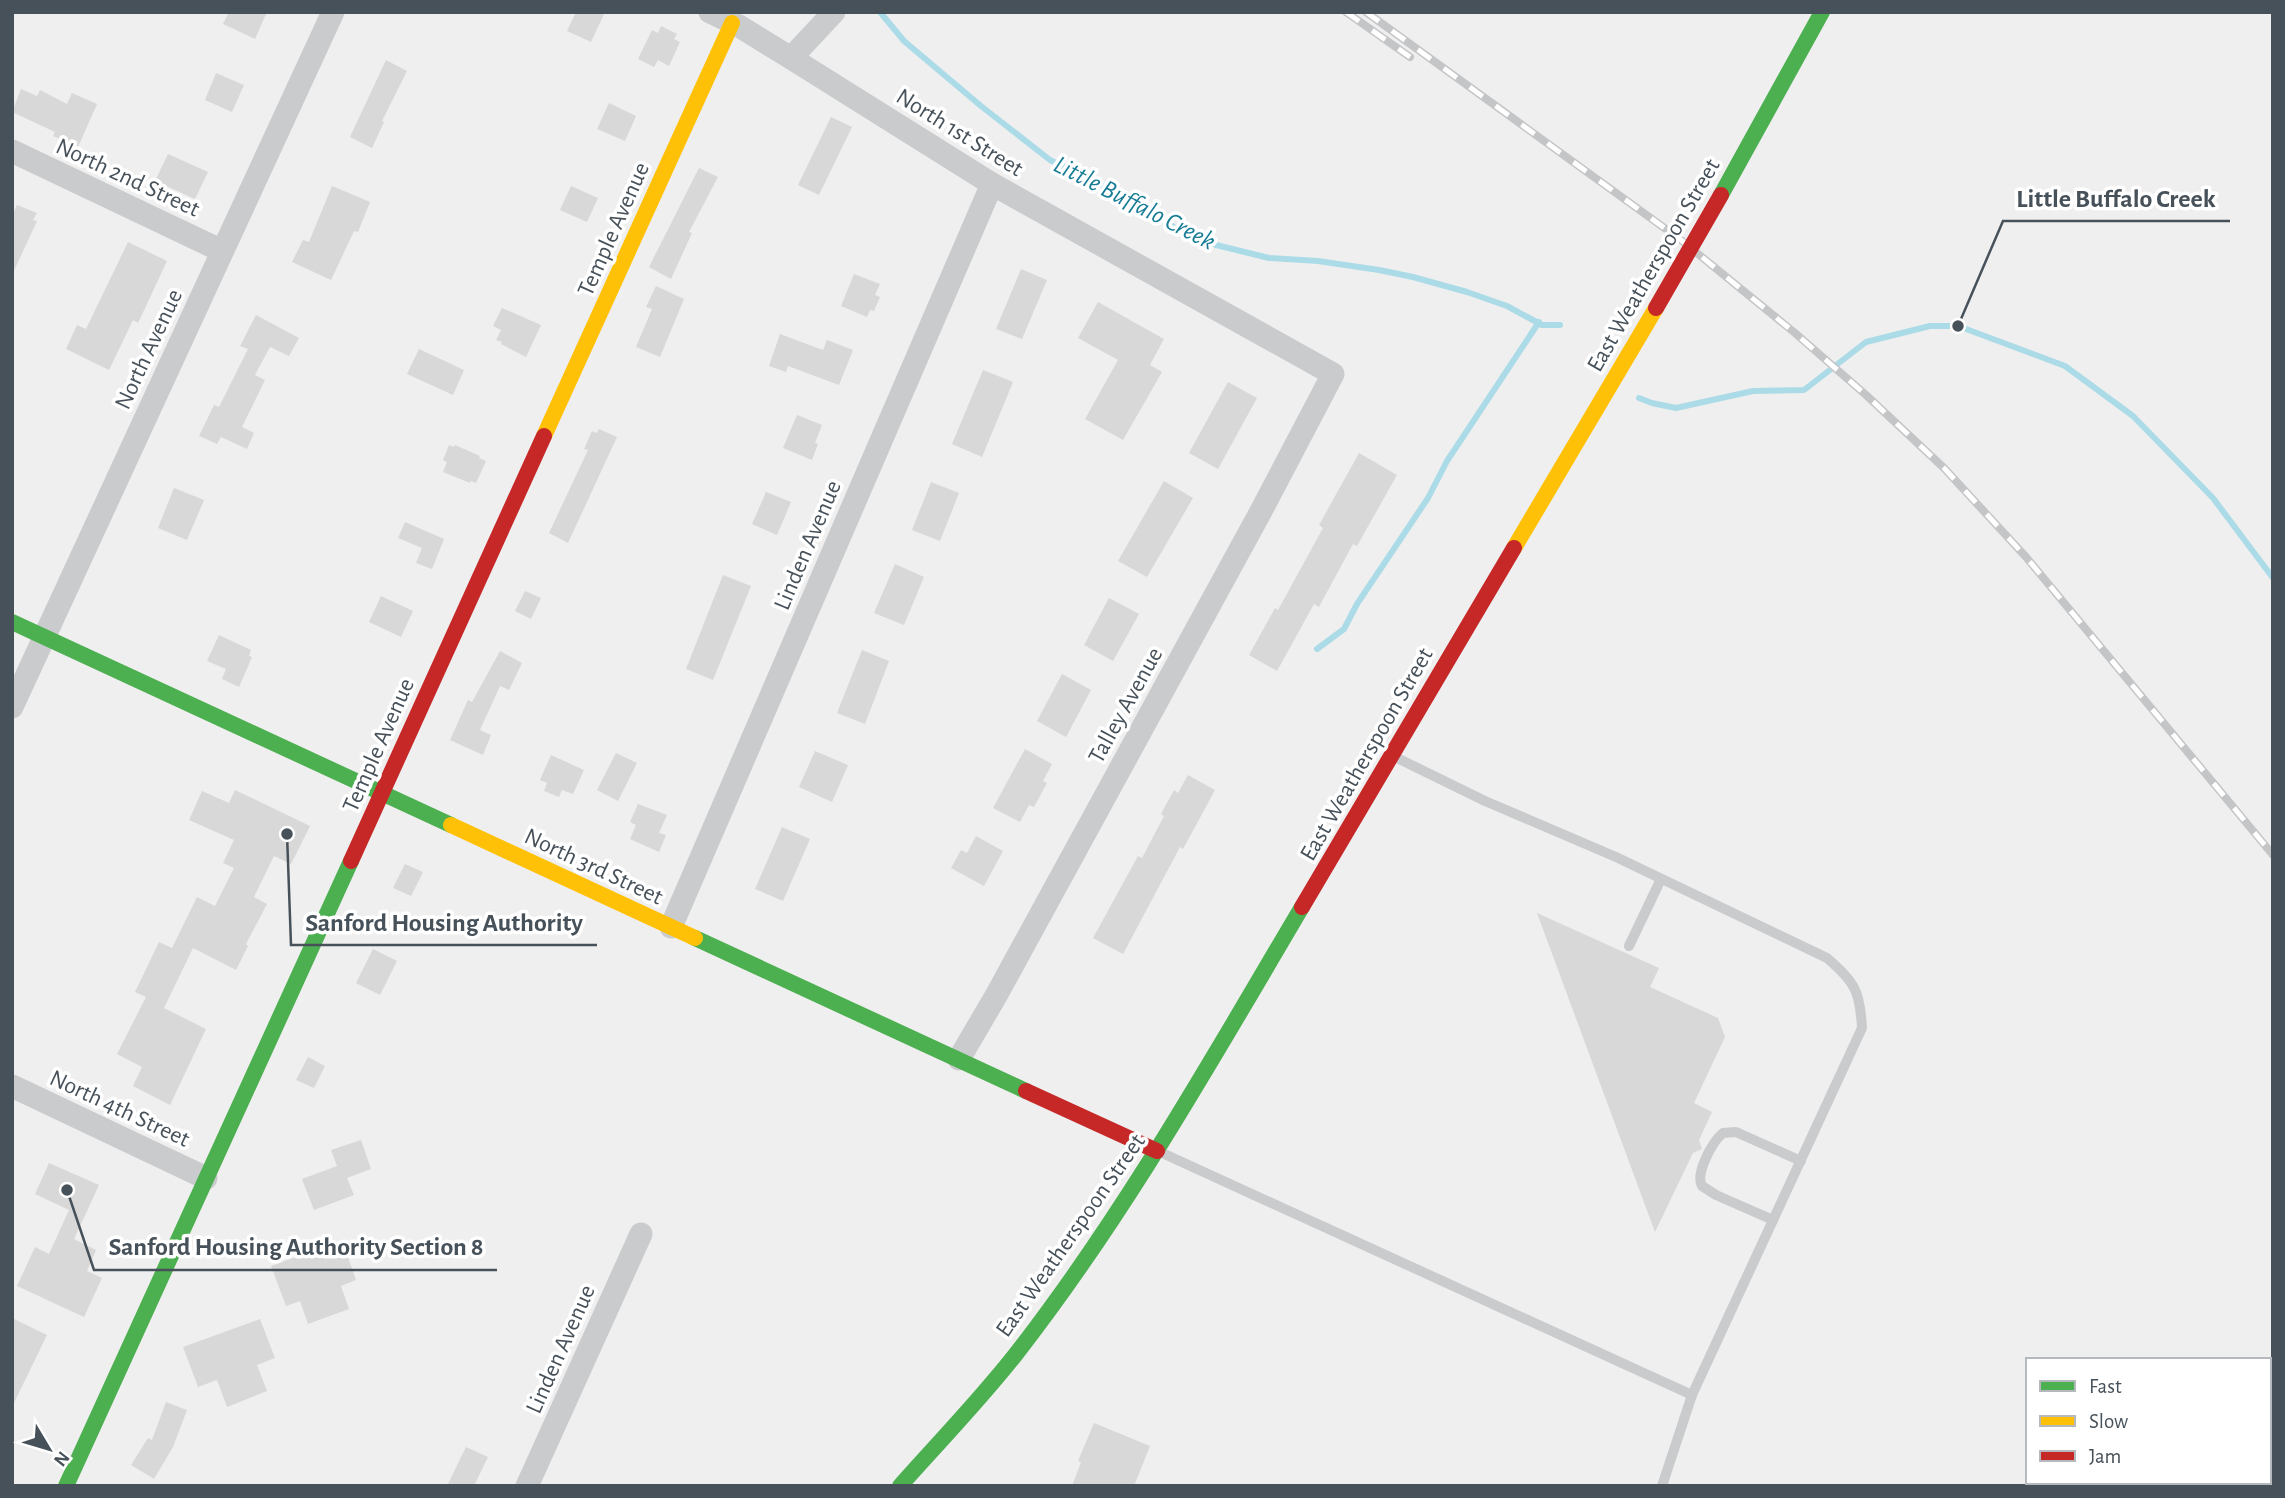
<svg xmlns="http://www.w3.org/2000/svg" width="2285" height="1498" viewBox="0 0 2285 1498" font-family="'Alegreya Sans',sans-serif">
  <rect width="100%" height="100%" fill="#efefef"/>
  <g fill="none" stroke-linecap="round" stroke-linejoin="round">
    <g stroke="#acdbe8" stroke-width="6">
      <polyline points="880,12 904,41 981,106 1050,160 1098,183 1176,228 1216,245 1269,258 1318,261 1379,270 1413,277 1467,292 1507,306 1542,325 1560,325"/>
      <polyline points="1639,398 1652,403 1676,408 1753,391 1804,390 1866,342 1930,326 1958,326 2065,366 2133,416 2213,498 2273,578"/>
      <polyline points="1317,649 1344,629 1357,604 1428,498 1447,461 1539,322"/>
    </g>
  </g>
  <g fill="#d8d8d9">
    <polygon points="229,12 267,12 255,39 223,24"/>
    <polygon points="576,12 605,12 591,42 567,31"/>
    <polygon points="661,26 677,34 674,39 680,42 669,66 658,60 654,67 638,59 652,30 658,33"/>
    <polygon points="386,60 407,71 382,121 384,122 372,148 350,137"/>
    <polygon points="216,73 244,85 232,112 205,100"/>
    <polygon points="21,89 37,96 40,90 67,104 72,93 97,104 78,147 53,136 55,132 12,112"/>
    <polygon points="609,103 636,116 625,141 597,129"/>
    <polygon points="831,117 852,127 819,195 798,185"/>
    <polygon points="168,154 208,172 195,199 155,181"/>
    <polygon points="699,168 718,177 689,232 692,233 671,279 649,267"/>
    <polygon points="332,186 370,202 358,232 354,231 331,280 292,262 303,240 309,242"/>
    <polygon points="571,186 598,198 587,222 560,210"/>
    <polygon points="17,205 37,213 33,220 37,221 12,275 12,216"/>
    <polygon points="128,242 167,261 138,323 133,320 109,370 66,349 77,325 86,329"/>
    <polygon points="1021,269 1047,280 1022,339 996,329"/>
    <polygon points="854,274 880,284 875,295 880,297 874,311 870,310 867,317 841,306"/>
    <polygon points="656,286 684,299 660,357 636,347 652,309 646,307"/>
    <polygon points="1098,302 1164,339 1150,365 1162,372 1123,440 1085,419 1118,360 1078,338"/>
    <polygon points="502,308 541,325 526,357 501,344 502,342 496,340 501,330 493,326"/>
    <polygon points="256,315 299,338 289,356 270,347 255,375 265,380 242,427 254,433 247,449 221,437 217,444 199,436 214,405 219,407 248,349 240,346"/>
    <polygon points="780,334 823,350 827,340 853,350 839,385 788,366 786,372 769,366"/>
    <polygon points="419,349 464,370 453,395 407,374"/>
    <polygon points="983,370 1013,382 982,457 952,444"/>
    <polygon points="1228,382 1257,398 1218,469 1189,453"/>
    <polygon points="797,415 822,425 815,443 818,444 812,460 783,448"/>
    <polygon points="599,429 617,437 568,543 549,533 588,450 584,449 592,431 597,433"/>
    <polygon points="449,445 454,447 455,445 480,456 479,458 486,461 476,483 471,481 470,483 443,472 447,462 443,460"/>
    <polygon points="1359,453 1397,475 1357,546 1353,544 1319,607 1314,604 1277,671 1249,655 1275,608 1278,610 1323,528 1319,525"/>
    <polygon points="1164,481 1193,498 1147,577 1118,561"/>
    <polygon points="931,482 959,493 940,541 912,530"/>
    <polygon points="174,488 204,500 187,540 158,528"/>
    <polygon points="766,492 791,502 777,535 752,524"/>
    <polygon points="405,522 444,539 432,569 416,563 422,548 398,538"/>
    <polygon points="895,564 924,577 904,625 874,613"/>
    <polygon points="723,575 751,586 713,680 686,669"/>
    <polygon points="525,591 541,598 531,619 515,611"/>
    <polygon points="381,596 413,611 401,637 369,622"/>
    <polygon points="1109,598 1139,614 1113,661 1084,645"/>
    <polygon points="219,635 251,650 249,656 252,657 239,687 222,679 226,669 207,661"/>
    <polygon points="862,650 889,661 865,724 837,713"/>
    <polygon points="500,651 522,663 509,690 500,686 480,730 491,735 483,755 450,740 468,700 472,702"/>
    <polygon points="1062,674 1091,690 1066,737 1037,721"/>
    <polygon points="1025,749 1052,764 1043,781 1047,783 1034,807 1029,805 1020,822 993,808"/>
    <polygon points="815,751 848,765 832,802 799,787"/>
    <polygon points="616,753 637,763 618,801 597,790"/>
    <polygon points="551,755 584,770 573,794 562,790 559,797 544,791 547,783 540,780"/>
    <polygon points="1188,775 1215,790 1183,849 1180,847 1123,954 1093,938 1138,856 1142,858 1164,816 1161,814 1174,790 1178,793"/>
    <polygon points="235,790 310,826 291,864 274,856 254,897 267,904 246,944 248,946 236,970 193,948 164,1008 206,1029 170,1105 133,1086 142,1067 117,1054 146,997 135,992 159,942 172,948 197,897 215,906 234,868 223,863 234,840 189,820 202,791 229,803"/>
    <polygon points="638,804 667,815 659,833 666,835 659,852 630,839 636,825 630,822"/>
    <polygon points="782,827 810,839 783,901 755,889"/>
    <polygon points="976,836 1003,851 984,886 951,868 961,850 967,853"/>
    <polygon points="405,864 423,872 411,896 393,888"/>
    <polygon points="1537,913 1659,968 1650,987 1718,1018 1725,1037 1694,1103 1712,1112 1699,1140 1702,1149 1693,1153 1655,1232"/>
    <polygon points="373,949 397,961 380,995 356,983"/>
    <polygon points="308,1057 325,1066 314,1088 296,1080"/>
    <polygon points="361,1140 371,1169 347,1178 354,1195 314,1210 302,1179 337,1166 331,1150"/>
    <polygon points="49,1163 99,1185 74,1239 96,1250 87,1271 102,1278 84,1317 17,1286 35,1247 49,1254 69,1210 35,1194"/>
    <polygon points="342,1240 356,1280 341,1286 349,1309 308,1324 300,1301 286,1306 271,1266"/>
    <polygon points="12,1318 47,1335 12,1407"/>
    <polygon points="260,1319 275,1358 257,1365 267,1391 227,1407 217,1380 198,1387 183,1347"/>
    <polygon points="166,1402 187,1410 173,1447 154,1479 131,1465 148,1438 152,1440"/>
    <polygon points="1094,1423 1150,1446 1134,1486 1072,1486 1081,1462 1078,1461"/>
    <polygon points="466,1447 488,1457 474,1486 447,1486"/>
  </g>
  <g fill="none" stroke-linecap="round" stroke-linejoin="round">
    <g stroke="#c9cbcd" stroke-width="10">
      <path d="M1393,756L1485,801L1616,857L1827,958C1855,982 1860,991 1862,1028L1692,1395L1662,1486"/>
      <polyline points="1629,946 1661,879"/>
      <polyline points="1160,1152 1692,1395"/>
      <path d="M1773,1220L1716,1195L1702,1186C1695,1174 1712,1142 1723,1133L1736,1132L1801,1161"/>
    </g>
    <g stroke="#c9cbcd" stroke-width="23">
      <polyline points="710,12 739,26 791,58 992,184 1333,374 1260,513 997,994 959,1059"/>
      <polyline points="791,58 834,12"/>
      <polyline points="12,151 222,251"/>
      <polyline points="12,707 333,12"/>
      <polyline points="671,927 992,184"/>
      <polyline points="12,1086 206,1178"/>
      <polyline points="527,1486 641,1234"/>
    </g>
    <g stroke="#4caf50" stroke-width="16">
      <polyline points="1721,195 1822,12"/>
      <polyline points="12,622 451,825"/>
      <polyline points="695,938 1026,1091"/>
      <polyline points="66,1486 351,861"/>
      <path d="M900,1486C939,1442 980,1400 1016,1354C1125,1214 1212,1059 1302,907"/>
    </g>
    <g stroke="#ffc107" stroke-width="16">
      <polyline points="544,436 732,23"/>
      <polyline points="1514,548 1656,308"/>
      <polyline points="451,825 695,938"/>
    </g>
    <g stroke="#c62828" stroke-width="16">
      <polyline points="351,861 544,436"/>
      <polyline points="1302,907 1514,548"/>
      <polyline points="1026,1091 1157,1151"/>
    </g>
    <g stroke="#c4c5c7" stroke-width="8">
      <g id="rail">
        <polyline points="1346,12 1410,57"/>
        <polyline points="1366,12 1681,240 1795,333 1866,395 1944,468 2026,557 2273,855"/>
      </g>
    </g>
    <use href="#rail" stroke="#fff" stroke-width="5" stroke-dasharray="16" stroke-linecap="butt"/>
    <polyline stroke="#c62828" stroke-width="16" points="1656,308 1721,195"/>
  </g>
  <g text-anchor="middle" stroke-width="7" stroke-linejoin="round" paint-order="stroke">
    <g font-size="24" fill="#47515a" stroke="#fff">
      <text transform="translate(960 132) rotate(32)" y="8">North 1st Street</text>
      <text transform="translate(128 177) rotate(25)" y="8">North 2nd Street</text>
      <text transform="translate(613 229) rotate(-66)" y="8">Temple Avenue</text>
      <text transform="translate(1653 265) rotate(-60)" y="8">East Weatherspoon Street</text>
      <text transform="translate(148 349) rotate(-65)" y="8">North Avenue</text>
      <text transform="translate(807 545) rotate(-67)" y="8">Linden Avenue</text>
      <text transform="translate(1125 705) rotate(-61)" y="8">Talley Avenue</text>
      <text transform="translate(378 745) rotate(-66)" y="8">Temple Avenue</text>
      <text transform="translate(1366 754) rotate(-60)" y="8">East Weatherspoon Street</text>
      <text transform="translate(594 866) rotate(25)" y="8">North 3rd Street</text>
      <text transform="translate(120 1108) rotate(25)" y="8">North 4th Street</text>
      <text transform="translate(1070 1235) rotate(-55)" y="8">East Weatherspoon Street</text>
      <text transform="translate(560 1349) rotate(-66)" y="8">Linden Avenue</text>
    </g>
    <g font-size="26" font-style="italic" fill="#177c96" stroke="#fff">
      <text transform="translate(1135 202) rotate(27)" y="9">Little Buffalo Creek</text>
    </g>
  </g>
  <path fill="none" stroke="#47515a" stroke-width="2.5" d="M1958 326L2003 221H2230M287 834L291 945H597M67 1190L94 1270H497"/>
  <g fill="#47515a" stroke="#fff" stroke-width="2.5">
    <circle cx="1958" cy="326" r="7"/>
    <circle cx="287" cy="834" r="7"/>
    <circle cx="67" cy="1190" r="7"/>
  </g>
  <g font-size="26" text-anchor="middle" font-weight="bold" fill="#47515a" stroke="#fff" stroke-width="7" stroke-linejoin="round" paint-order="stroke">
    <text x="2116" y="207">Little Buffalo Creek</text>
    <text x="444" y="931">Sanford Housing Authority</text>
    <text x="296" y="1255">Sanford Housing Authority Section 8</text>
  </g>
  <rect width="2285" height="1498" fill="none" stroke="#47515a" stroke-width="28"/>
  <rect x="2026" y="1358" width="245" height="126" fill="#ffffff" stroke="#b5b9bd" stroke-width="2"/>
  <rect x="2040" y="1381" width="35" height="10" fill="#4caf50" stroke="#b5b9bd" stroke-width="2"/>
  <text x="2089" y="1393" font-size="21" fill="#47515a">Fast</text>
  <rect x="2040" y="1416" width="35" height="10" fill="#ffc107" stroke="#b5b9bd" stroke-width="2"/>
  <text x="2089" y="1428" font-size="21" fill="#47515a">Slow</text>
  <rect x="2040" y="1451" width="35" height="10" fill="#c62828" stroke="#b5b9bd" stroke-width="2"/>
  <text x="2089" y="1463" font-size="21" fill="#47515a">Jam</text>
  <g transform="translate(49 1449) rotate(128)" stroke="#ffffff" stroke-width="5" paint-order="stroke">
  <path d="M0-5L12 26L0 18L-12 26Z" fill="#47515a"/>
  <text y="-10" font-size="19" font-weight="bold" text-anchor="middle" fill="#47515a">N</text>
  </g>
</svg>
